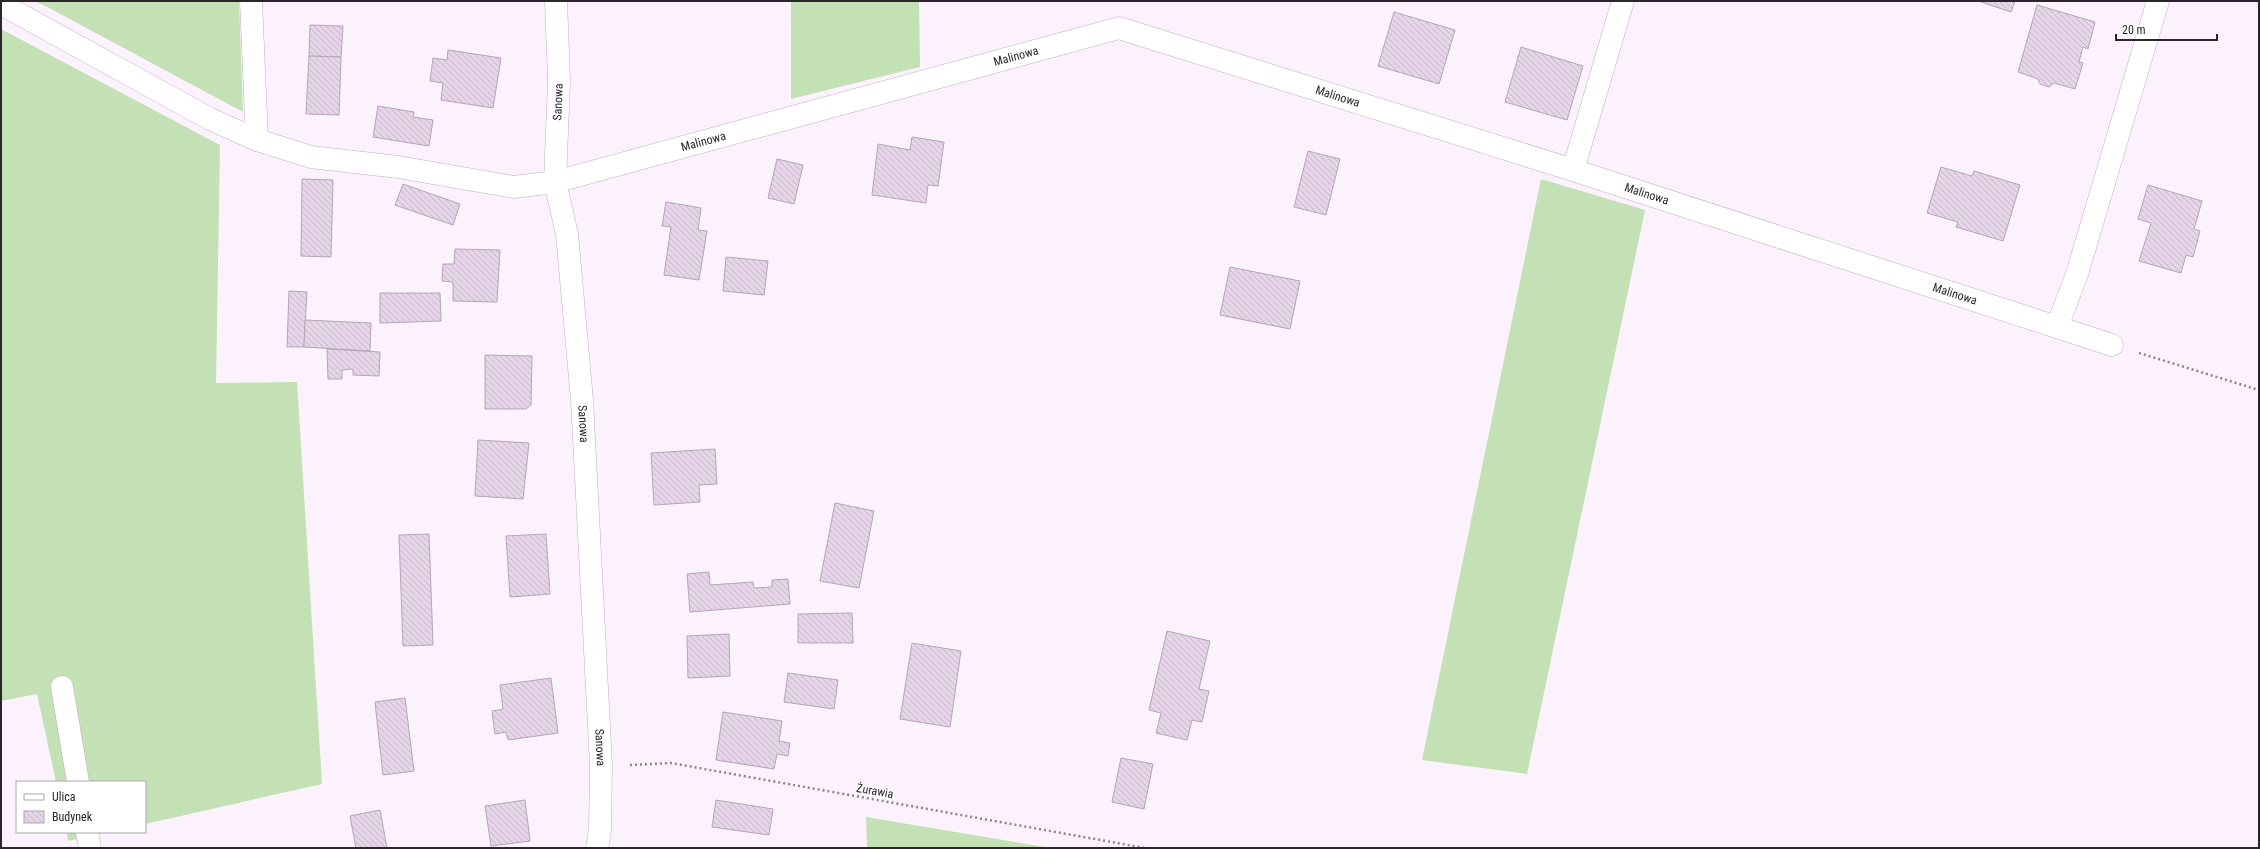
<svg xmlns="http://www.w3.org/2000/svg" width="2260" height="849" viewBox="0 0 2260 849" font-family="'Roboto Condensed',sans-serif">
  <defs>
    <pattern id="building-back-hatch" width="6" height="6" patternUnits="userSpaceOnUse"><rect width="6" height="6" fill="#e6d5e8"/><path d="M-1 5l2 2M0 0l6 6M5-1l2 2" fill="none" stroke="#c5b7c7"/></pattern>
  </defs>
  <rect width="100%" height="100%" fill="#fcf2fd"/>
  <g fill="#c4e0b5">
    <polygon points="35,1 239,1 243,112 51,9"/>
    <polygon points="791,1 919,1 920,67 791,99"/>
    <polygon points="1,29 220,145 216,383 297,382 322,784 145,824 145,782 56,782 37,694 1,701"/>
    <polygon points="1541,179 1645,210 1527,774 1422,760"/>
    <polygon points="866,817 1051,848 867,848"/>
    <polygon points="67,832 109,832 68,841"/>
  </g>
  <g fill="url(#building-back-hatch)" stroke="#b4a4b6">
    <polygon points="1978,1 2015,1 2011,12"/>
    <polygon points="2037,5 2095,22 2088,49 2083,47 2079,62 2083,63 2075,89 2054,83 2049,87 2040,84 2038,79 2018,72"/>
    <polygon points="1394,12 1455,30 1439,84 1378,66"/>
    <polygon points="310,25 343,26 341,57 309,56"/>
    <polygon points="1521,47 1583,66 1567,120 1505,102"/>
    <polygon points="448,50 501,58 493,108 441,100 443,83 430,81 433,58 447,60"/>
    <polygon points="309,56 341,57 339,115 306,114"/>
    <polygon points="378,106 414,112 413,117 433,120 429,146 373,137"/>
    <polygon points="912,137 944,142 938,186 928,185 926,203 872,195 878,144 910,150"/>
    <polygon points="1308,151 1340,159 1326,215 1294,207"/>
    <polygon points="777,159 803,165 794,204 768,198"/>
    <polygon points="1941,167 1972,176 1974,171 2020,185 2003,241 1956,227 1958,222 1927,213"/>
    <polygon points="302,179 333,180 331,257 301,256"/>
    <polygon points="403,184 460,204 453,225 395,205"/>
    <polygon points="2148,185 2202,201 2194,229 2200,231 2193,257 2186,255 2181,273 2139,261 2151,223 2138,219"/>
    <polygon points="666,202 701,208 698,230 707,231 699,280 664,275 671,227 662,226"/>
    <polygon points="455,249 500,250 497,302 453,301 453,282 442,281 443,264 454,264"/>
    <polygon points="726,257 768,261 764,295 723,291"/>
    <polygon points="1230,267 1300,281 1290,329 1220,315"/>
    <polygon points="289,291 307,292 304,347 287,347"/>
    <polygon points="380,293 440,293 441,321 380,323"/>
    <polygon points="305,320 371,323 370,351 304,347"/>
    <polygon points="327,349 380,352 379,376 353,375 353,369 342,370 342,379 328,379"/>
    <polygon points="485,355 532,356 531,405 526,409 485,409"/>
    <polygon points="478,440 529,443 523,499 475,496"/>
    <polygon points="715,449 717,484 699,485 700,502 654,505 651,453"/>
    <polygon points="835,503 874,511 859,588 820,581"/>
    <polygon points="429,534 433,645 403,646 399,535"/>
    <polygon points="546,534 550,594 510,597 506,536"/>
    <polygon points="709,572 710,585 753,582 754,588 772,587 772,580 788,579 790,604 690,612 687,574"/>
    <polygon points="852,613 853,643 798,643 798,614"/>
    <polygon points="1167,631 1210,641 1199,689 1209,691 1202,722 1192,720 1187,740 1156,733 1161,713 1149,710"/>
    <polygon points="729,634 730,676 688,678 687,636"/>
    <polygon points="912,643 961,651 950,727 900,719"/>
    <polygon points="788,673 838,680 834,709 784,702"/>
    <polygon points="551,678 558,733 508,740 506,732 495,734 492,711 503,709 500,685"/>
    <polygon points="405,698 414,771 383,775 375,702"/>
    <polygon points="723,712 782,721 779,741 790,743 788,756 777,754 774,769 716,760"/>
    <polygon points="1121,758 1153,764 1144,809 1112,802"/>
    <polygon points="525,800 530,841 491,846 485,806"/>
    <polygon points="716,800 773,809 769,835 712,827"/>
    <polygon points="380,810 387,848 356,848 350,816"/>
  </g>
  <g fill="none" stroke-linecap="round" stroke-linejoin="round">
    <g stroke="#beaec0" stroke-width="23">
      <g id="street">
        <polyline points="251,1 257,140"/>
        <path id="s1" d="M556,1L559,81L555,182L567,234L582,400L601,765L600,831L597,848"/>
        <path id="s2" d="M1,4L210,119L257,140L311,157L398,167L514,187L555,182L1119,28L1573,170L2112,345"/>
        <polyline points="1573,170 1623,1"/>
        <polyline points="2057,327 2077,274 2158,1"/>
        <polyline points="62,687 78,782"/>
        <polyline points="87,832 90,848"/>
      </g>
    </g>
    <g stroke="#8c848d" stroke-width="2.5" stroke-dasharray="2 3" stroke-linecap="butt">
      <polyline points="2139,353 2259,390"/>
      <polyline points="630,765 671,763 1145,848"/>
    </g>
    <use href="#street" stroke="#fff" stroke-width="22"/>
  </g>
  <g text-anchor="middle" stroke-width="3" stroke-linejoin="round" paint-order="stroke">
    <g font-size="12" fill="#2b252c" stroke="#fff">
      <text dy="4" stroke="none"><textPath href="#s2" startOffset="1071">Malinowa</textPath></text>
      <text dy="4" stroke="none"><textPath href="#s2" startOffset="1407">Malinowa</textPath></text>
      <text transform="translate(558 102) rotate(-88)" y="4">Sanowa</text>
      <text dy="4" stroke="none"><textPath href="#s2" startOffset="747">Malinowa</textPath></text>
      <text dy="4" stroke="none"><textPath href="#s2" startOffset="1731">Malinowa</textPath></text>
      <text dy="4" stroke="none"><textPath href="#s2" startOffset="2055">Malinowa</textPath></text>
      <text dy="4" stroke="none"><textPath href="#s1" startOffset="425">Sanowa</textPath></text>
      <text dy="4" stroke="none"><textPath href="#s1" startOffset="749">Sanowa</textPath></text>
      <text transform="translate(875 791) rotate(10)" y="4">Żurawia</text>
    </g>
  </g>
  <rect width="2260" height="849" fill="none" stroke="#2b252c" stroke-width="4"/>
  <rect x="16" y="781" width="130" height="52" fill="#ffffff" stroke="#aaa8ab"/>
  <rect x="24" y="794" width="20" height="6" fill="#ffffff" stroke="#aaa8ab"/>
  <text x="52" y="801" font-size="12" fill="#2b252c">Ulica</text>
  <rect x="24" y="811" width="20" height="12" fill="url(#building-back-hatch)" stroke="#aaa8ab"/>
  <text x="52" y="821" font-size="12" fill="#2b252c">Budynek</text>
  <path d="M2116 34v6h101v-6" fill="none" stroke="#2b252c" stroke-width="2"/>
  <text x="2122" y="34" font-size="12" fill="#2b252c" stroke="#ffffff" stroke-width="3" paint-order="stroke">20 m</text>
</svg>
